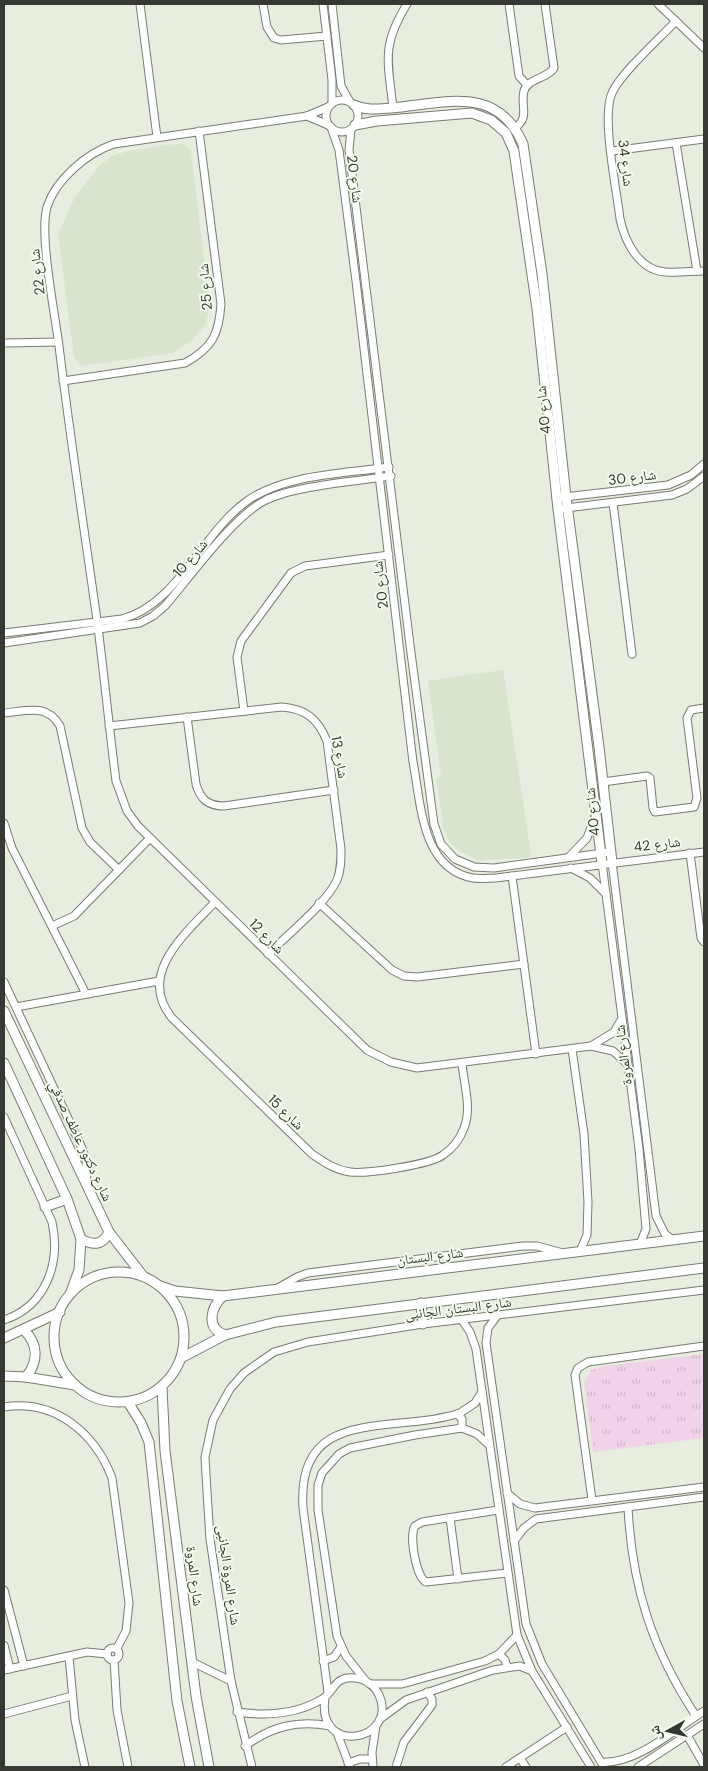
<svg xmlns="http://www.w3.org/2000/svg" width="708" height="1771" viewBox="0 0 708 1771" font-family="'DM Sans','Noto Naskh Arabic',sans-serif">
  <defs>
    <pattern id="grass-tufts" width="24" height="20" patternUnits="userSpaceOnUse" patternTransform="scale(1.25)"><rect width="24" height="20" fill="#f1d3e9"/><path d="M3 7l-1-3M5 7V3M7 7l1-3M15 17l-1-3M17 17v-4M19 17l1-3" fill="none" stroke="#cfb6c8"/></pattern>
  </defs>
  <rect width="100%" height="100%" fill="#e7eee0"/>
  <g fill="#d9e4cf">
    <polygon points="182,143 191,151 210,308 205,325 191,341 173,353 81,366 74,357 58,234 75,197 99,166 112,156 128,151"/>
    <polygon points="503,670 531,854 529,858 478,860 458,850 449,841 444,831 436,779 441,776 428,681"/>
  </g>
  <polygon fill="url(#grass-tufts)" points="704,1354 704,1438 593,1452 584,1383 591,1370 604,1366"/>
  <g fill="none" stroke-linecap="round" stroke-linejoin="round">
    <g stroke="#767c70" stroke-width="9">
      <g id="minor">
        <polyline points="140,4 157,137"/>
        <polyline points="263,4 267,27 274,38 281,40 327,36"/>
        <polyline points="323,4 332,80 332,103"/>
        <polyline points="332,4 341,86 350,102"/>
        <polyline points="509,4 519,76 527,85"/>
        <polyline points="658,4 704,48"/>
        <path d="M676,21C660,38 620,74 612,93C601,117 617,191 620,219C625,242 639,270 665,272C678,273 692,271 704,271"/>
        <circle cx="342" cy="116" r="16"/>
        <path d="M328,107L307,116L114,144C87,153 56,179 47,207C39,235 55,314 59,346C70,437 84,528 97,620C104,673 109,727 116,781L127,811L138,826L367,1050L391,1062L417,1068L591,1046L613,1051L626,1063"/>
        <path d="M393,108C388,61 381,46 407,4"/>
        <polyline points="307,116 328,125"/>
        <path d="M331,127L339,150L356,281L413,762C421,802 421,869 473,878C480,879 489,878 496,878L704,852"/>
        <path d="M516,127C530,117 520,105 524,91C528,78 547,79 554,68L545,4"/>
        <polyline points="351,129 349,150 411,653 434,824 441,844 455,859 474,867 494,868 610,852"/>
        <polyline points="676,143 697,271"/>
        <polyline points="612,151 704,139"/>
        <polyline points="4,343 58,342"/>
        <path d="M63,381L185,363C212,348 219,335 221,304L199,131"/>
        <polyline points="556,498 668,485 691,475 704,464"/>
        <polyline points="613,503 632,654"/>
        <polyline points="558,509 672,495 687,489 704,476"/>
        <path d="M4,633L122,619C178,604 202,533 247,501C285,474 344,474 389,467"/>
        <path d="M4,643L140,623L153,616L165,606C190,577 232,518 264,501C292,486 357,481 391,476"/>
        <polyline points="244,711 237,657 241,641 291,573 305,566 389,555"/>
        <path d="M4,713C27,711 47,703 60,726L82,828L90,842L119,870"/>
        <path d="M187,717L196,784C200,799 208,806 224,806L334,790"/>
        <path d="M109,726L282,707C306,709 318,719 327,741L341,849C341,860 341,870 337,880C326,904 287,935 268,954"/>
        <polyline points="603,782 647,776 650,778 653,808 655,812 694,807 697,798 687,718 691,710 704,708"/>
        <polyline points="4,823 12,848 86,994"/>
        <polyline points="690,853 701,938 704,942"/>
        <polyline points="569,857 587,838 595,817"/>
        <polyline points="612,862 656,1216 665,1234 673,1240"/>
        <polyline points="602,863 639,1149 646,1229 640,1244"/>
        <polyline points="571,868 590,878 606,894"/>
        <polyline points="512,876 536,1054"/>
        <path d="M215,902C186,933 136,974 172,1018L312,1154C324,1162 335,1170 350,1172C367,1174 429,1165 443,1155C452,1149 460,1139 464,1128C472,1109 464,1084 462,1064"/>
        <polyline points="319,903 392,970 404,976 417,977 524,964"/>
        <polyline points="52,926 74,916 150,838"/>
        <polyline points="4,982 82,1148 86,1161 87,1184"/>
        <polyline points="16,1007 159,981"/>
        <polyline points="591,1046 614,1032 621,1020"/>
        <polyline points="572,1049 584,1134 588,1202 587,1235 580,1251"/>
        <path d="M4,1117L52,1222C61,1263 46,1306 4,1320"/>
        <polyline points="278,1288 297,1277 308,1273 523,1246 537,1246 563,1253"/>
        <polyline points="497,1316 488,1328 486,1343 526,1624 542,1664 604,1767"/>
        <polyline points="462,1320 470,1332 476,1349 517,1635 532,1671 591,1767"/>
        <path d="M4,1407C55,1399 95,1433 112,1478L129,1603L126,1631L117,1648"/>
        <polyline points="457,1414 462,1419 462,1428"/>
        <polyline points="507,1493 520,1504 535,1508 704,1487"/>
        <polyline points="592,1500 575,1375 578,1368 588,1362 704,1346"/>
        <path d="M628,1507C632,1587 652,1649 696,1716"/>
        <path d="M498,1510L422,1522L415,1526C409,1536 416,1577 426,1582L507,1573"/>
        <polyline points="450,1518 458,1579"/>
        <polyline points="514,1541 524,1528 536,1519 704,1497"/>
        <polyline points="4,1590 24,1666"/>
        <polyline points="4,1645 10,1669"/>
        <circle cx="113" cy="1654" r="6"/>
        <polyline points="499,1654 505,1660 507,1667"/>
        <polyline points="69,1657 75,1720 85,1767"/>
        <polyline points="114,1660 117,1710 128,1767"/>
        <polyline points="323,1661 334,1657 341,1647"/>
        <polyline points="192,1662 231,1681"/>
        <polyline points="4,1670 87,1652 107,1654"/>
        <polyline points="365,1680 346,1656 337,1636 318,1510 318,1485 322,1473 339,1454 350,1448 415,1435 462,1428 477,1434 489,1445"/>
        <polyline points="370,1684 402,1684 485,1661 499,1654 517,1635"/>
        <path d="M328,1692L303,1508C296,1404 393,1435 460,1413L475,1403L482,1392"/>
        <path d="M237,1712C266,1716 296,1715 322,1699C335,1692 333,1676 355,1678C366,1679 375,1686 379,1695C399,1741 316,1757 325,1698"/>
        <polyline points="4,1714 72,1696"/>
        <polyline points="380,1719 406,1700 493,1670 520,1666 532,1671"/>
        <polyline points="337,1733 350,1767"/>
        <polyline points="687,1735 704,1765"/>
        <path d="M245,1746C272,1726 298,1720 330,1726"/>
        <polyline points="520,1758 526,1767"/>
        <path d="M601,1762C636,1765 675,1729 704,1711"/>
        <polyline points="348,1763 360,1759 372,1759"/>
        <polyline points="252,1767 231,1681 210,1539 206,1475 205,1457 213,1420 230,1389 244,1373 274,1352 308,1342 423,1324 704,1290"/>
        <polyline points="373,1767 372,1752 376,1726"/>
        <polyline points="396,1767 404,1742 432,1705 432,1699 427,1692"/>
        <polyline points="506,1767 567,1727"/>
        <polyline points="638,1767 704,1724"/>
      </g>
    </g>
    <g stroke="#767c70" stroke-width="11">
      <g id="tertiary">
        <path d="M354,105C366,111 378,109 391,108C445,103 497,84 523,144L542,274L566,497L599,747L612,862"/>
        <polyline points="355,125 377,121 472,113 491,120 506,133 514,151 537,309 558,509 602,863"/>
        <polyline points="4,1011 109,1232 143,1276"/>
        <polyline points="4,1063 67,1199 81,1239 79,1270 71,1292"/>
        <polyline points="45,1207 67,1199"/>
        <path d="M81,1239C94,1246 103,1245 109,1232"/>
        <circle cx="119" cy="1337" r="65"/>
        <polyline points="160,1286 175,1291 223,1296 704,1236"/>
        <path d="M223,1296C211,1307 205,1328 225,1335"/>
        <polyline points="421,1303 423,1324"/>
        <path d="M24,1330C38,1344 39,1361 26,1377"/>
        <polyline points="4,1338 60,1312"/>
        <polyline points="181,1358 225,1335 276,1322 704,1268"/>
        <polyline points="4,1376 26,1377 75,1385"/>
        <polyline points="162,1387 165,1451 196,1696 209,1767"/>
        <polyline points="128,1402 141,1423 149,1442 177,1701 190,1767"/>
      </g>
    </g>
    <use href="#minor" stroke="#fff" stroke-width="7"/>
    <use href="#tertiary" stroke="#fff" stroke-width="9"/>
  </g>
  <g text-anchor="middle" stroke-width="4" stroke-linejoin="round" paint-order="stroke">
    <g font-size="14" fill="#363933" stroke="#f4fced">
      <text transform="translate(626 163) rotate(83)" y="5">شارع 34</text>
      <text transform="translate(355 179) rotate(83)" y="5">شارع 20</text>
      <text transform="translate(37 272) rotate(-97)" y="5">شارع 22</text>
      <text transform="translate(205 287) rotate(-95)" y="5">شارع 25</text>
      <text transform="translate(543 410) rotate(-96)" y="5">شارع 40</text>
      <text transform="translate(632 477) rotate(-7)" y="5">شارع 30</text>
      <text transform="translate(190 558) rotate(-49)" y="5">شارع 10</text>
      <text transform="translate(380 585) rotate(-97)" y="5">شارع 20</text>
      <text transform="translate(340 757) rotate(80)" y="5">شارع 13</text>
      <text transform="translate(592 812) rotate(-96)" y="5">شارع 40</text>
      <text transform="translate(657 844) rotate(-7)" y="5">شارع 42</text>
      <text transform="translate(267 936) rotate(45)" y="5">شارع 12</text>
      <text transform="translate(623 1055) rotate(-97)" y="5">شارع المروة</text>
      <text transform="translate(286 1112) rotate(44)" y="5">شارع 15</text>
      <text transform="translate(81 1141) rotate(65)" y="5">شارع دكتور عاطف صدقي</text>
      <text transform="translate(430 1256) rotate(-7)" y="5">شارع البستان</text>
      <text transform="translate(458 1308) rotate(-7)" y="5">شارع البستان الجانبى</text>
      <text transform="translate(229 1575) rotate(82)" y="5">شارع المروة الجانبى</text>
      <text transform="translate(195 1576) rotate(83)" y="5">شارع المروة</text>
    </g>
  </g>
  <rect width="708" height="1771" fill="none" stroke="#363933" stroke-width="10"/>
  <g transform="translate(668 1731) rotate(262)" stroke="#f4fced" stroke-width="4" paint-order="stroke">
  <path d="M0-4L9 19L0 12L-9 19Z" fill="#363933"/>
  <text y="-8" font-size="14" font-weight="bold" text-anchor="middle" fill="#363933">ش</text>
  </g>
</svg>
